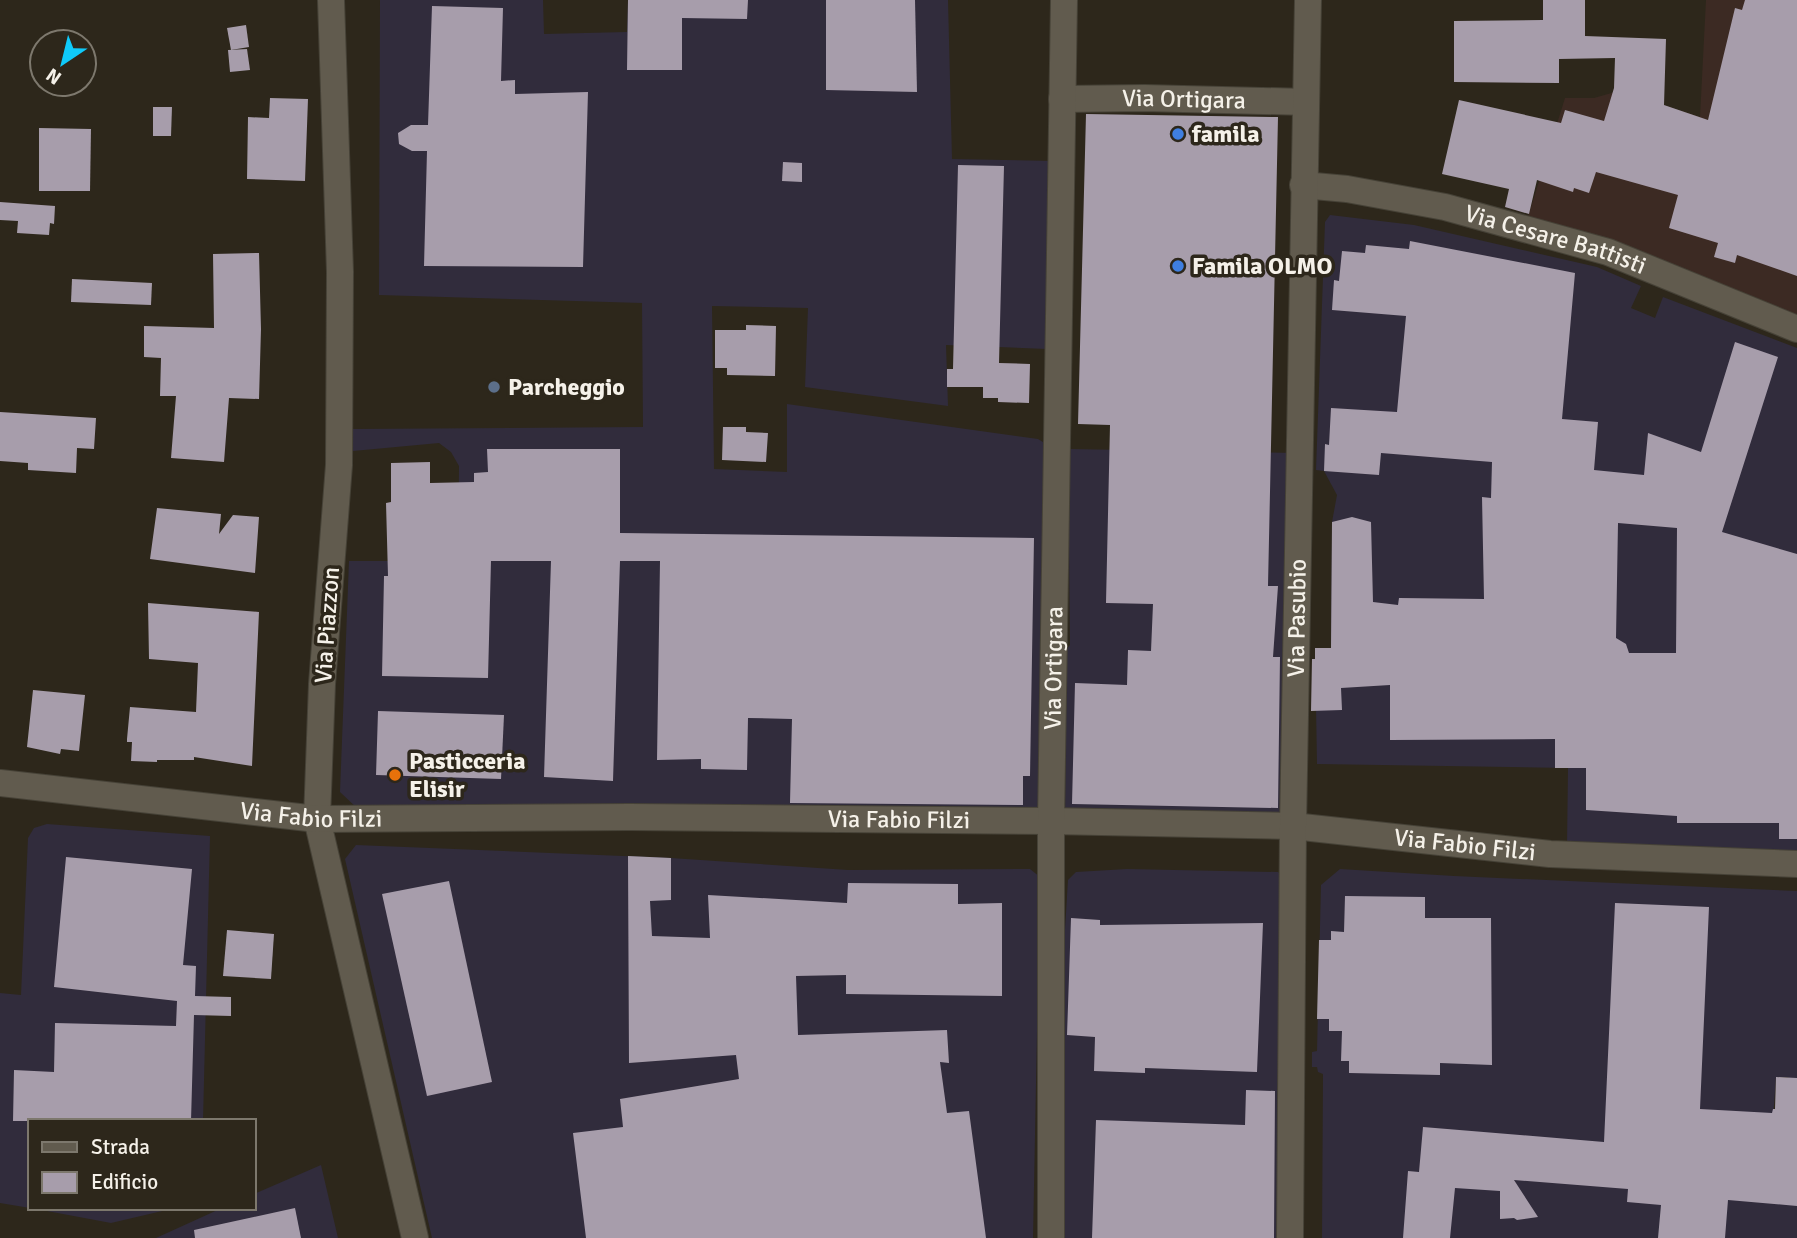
<svg xmlns="http://www.w3.org/2000/svg" width="1797" height="1238" viewBox="0 0 1797 1238" font-family="Signika,sans-serif">
  <rect width="100%" height="100%" fill="#2d271b"/>
  <polygon fill="#3c2a23" points="1706,0 1797,0 1797,317 1527,220 1565,98 1594,98 1615,92 1629,94 1700,117"/>
  <g fill="#312c3c">
    <polygon points="380,0 543,0 544,34 627,32 628,0 948,0 952,159 1053,161 1047,349 946,345 948,406 805,387 808,308 712,306 714,469 787,472 787,404 1038,439 1046,444 1038,827 358,809 340,792 349,561 458,561 459,466 451,452 439,443 353,451 353,429 643,427 642,303 379,295"/>
    <polygon points="1330,215 1414,225 1597,267 1641,286 1631,308 1655,318 1663,297 1797,348 1797,854 1567,846 1568,768 1317,764 1315,648 1331,648 1332,522 1337,495 1324,471 1316,470 1325,222"/>
    <polygon points="1068,449 1296,453 1292,838 1065,825 1066,650 1070,645"/>
    <polygon points="47,824 210,836 203,1121 30,1121 30,1208 0,1203 0,993 21,995 28,838 34,828"/>
    <polygon points="356,845 671,858 848,870 1030,869 1040,877 1033,1238 432,1238 345,859"/>
    <polygon points="1127,869 1278,872 1288,881 1287,1238 1057,1238 1056,1078 1068,880 1076,872"/>
    <polygon points="1340,869 1454,876 1797,891 1797,1082 1787,1077 1776,1077 1772,1133 1797,1140 1797,1238 1322,1238 1323,1074 1318,1072 1317,1067 1312,1067 1312,1052 1317,1051 1321,885"/>
    <polygon points="321,1165 338,1238 156,1238 222,1208 254,1208 254,1194"/>
    <polygon points="31,1208 175,1208 111,1223"/>
  </g>
  <g fill="#a79dab" fill-rule="evenodd">
    <polygon points="628,0 748,0 747,19 682,18 682,70 627,70"/>
    <polygon points="826,0 915,0 917,92 826,90"/>
    <polygon points="1543,0 1585,0 1585,36 1666,39 1664,105 1708,120 1735,8 1742,10 1745,0 1797,0 1797,276 1737,255 1735,263 1714,257 1718,243 1669,228 1678,195 1596,172 1589,193 1574,188 1573,192 1537,180 1529,214 1505,207 1509,189 1442,174 1459,100 1561,123 1565,110 1604,121 1614,88 1615,58 1559,59 1559,83 1454,82 1454,21 1543,20"/>
    <polygon points="432,6 503,8 501,81 515,80 515,94 588,92 583,267 424,266 427,151 412,151 399,144 398,133 411,125 428,125"/>
    <polygon points="246,25 249,47 231,50 227,28"/>
    <polygon points="247,49 250,70 230,72 228,50"/>
    <polygon points="270,98 308,99 305,181 247,179 248,117 269,118"/>
    <polygon points="153,107 172,107 171,136 153,136"/>
    <polygon points="1086,114 1278,117 1268,586 1278,586 1273,657 1280,657 1278,808 1072,804 1075,683 1127,685 1128,650 1151,651 1153,604 1106,603 1110,425 1078,424"/>
    <polygon points="39,128 91,129 90,191 39,191"/>
    <polygon points="783,162 802,163 802,182 782,181"/>
    <polygon points="958,165 1004,166 999,363 1030,364 1029,403 998,402 998,398 983,398 983,387 947,387 947,369 953,369"/>
    <polygon points="0,202 55,206 54,224 50,223 49,235 17,233 18,221 0,220"/>
    <path d="M1410,241L1575,273L1562,419L1598,422L1594,470L1644,475L1648,433L1701,452L1735,342L1778,357L1722,532L1797,554V839H1779V823H1677V816L1586,810V768H1555V739L1390,740V685L1341,688L1342,710L1311,711L1312,659H1315V648H1331L1332,522L1352,517L1371,522L1373,602L1398,605L1399,598L1484,599L1482,497L1491,498L1492,462L1381,453L1379,475L1324,471L1325,444L1329,445L1331,408L1397,412L1406,316L1332,310L1334,280L1339,281L1342,251L1365,253L1366,245L1409,249ZM1618,523L1677,528L1676,653H1629L1626,644L1616,638Z"/>
    <polygon points="259,253 261,329 259,399 229,398 224,462 171,458 176,396 160,396 161,358 144,357 144,326 214,328 213,254"/>
    <polygon points="72,279 152,283 151,305 71,302"/>
    <polygon points="746,325 776,326 775,376 727,375 727,368 715,368 715,330 746,330"/>
    <polygon points="0,412 96,418 94,449 77,448 76,473 28,470 28,463 0,461"/>
    <polygon points="723,427 746,427 746,432 768,433 766,462 722,460"/>
    <polygon points="487,449 620,449 620,533 1034,538 1030,776 1023,776 1023,805 790,803 792,719 748,718 747,770 701,769 701,759 657,760 660,561 620,561 613,781 544,777 551,561 491,561 488,678 382,676 384,576 388,576 386,503 391,502 391,463 430,462 430,483 474,482 474,473 488,472"/>
    <polygon points="157,508 221,514 219,534 233,515 259,517 255,573 150,559"/>
    <polygon points="148,603 259,612 252,766 194,757 194,760 157,760 157,762 131,761 132,742 127,742 127,739 130,707 196,712 198,663 149,659"/>
    <polygon points="33,690 85,695 79,751 61,749 60,754 27,747"/>
    <polygon points="378,711 504,715 501,779 376,775"/>
    <polygon points="628,856 671,858 671,900 650,901 652,936 710,938 708,895 847,903 848,883 958,884 958,904 1002,903 1002,996 846,994 846,975 796,976 798,1035 947,1030 949,1063 940,1062 947,1113 969,1111 986,1238 586,1238 573,1133 623,1127 620,1099 739,1079 736,1055 629,1063"/>
    <polygon points="66,857 192,869 183,965 196,966 195,996 231,997 231,1016 194,1015 191,1121 13,1121 14,1070 54,1072 55,1023 176,1026 177,1001 54,987"/>
    <polygon points="449,881 492,1082 427,1096 382,894"/>
    <polygon points="1345,896 1425,897 1425,918 1491,918 1492,1065 1440,1063 1440,1075 1349,1073 1349,1061 1341,1061 1342,1031 1329,1031 1329,1019 1317,1019 1319,940 1331,940 1331,931 1344,932"/>
    <polygon points="1615,903 1709,907 1700,1109 1772,1113 1773,1109 1775,1109 1776,1077 1797,1078 1797,1206 1728,1200 1725,1238 1658,1238 1661,1205 1627,1202 1628,1189 1514,1180 1538,1217 1517,1220 1514,1218 1500,1219 1500,1191 1455,1188 1450,1238 1403,1238 1408,1171 1419,1172 1423,1127 1604,1142"/>
    <polygon points="1071,918 1100,920 1100,925 1263,923 1257,1072 1145,1068 1145,1073 1094,1071 1095,1037 1067,1035"/>
    <polygon points="227,930 274,934 271,979 223,976"/>
    <polygon points="1246,1090 1275,1091 1274,1238 1092,1238 1096,1120 1245,1125"/>
    <polygon points="295,1208 301,1238 195,1238 194,1230"/>
  </g>
  <g fill="none" stroke-linecap="round" stroke-linejoin="round">
    <g stroke="#464237" stroke-width="28">
      <g id="minor">
        <polyline points="331,0 340,272 339,465 322,684 317,819 415,1238"/>
        <path id="s1" d="M1062,99L1144,98L1306,102"/>
        <path id="s2" d="M1303,185L1347,189L1445,207L1608,252L1797,329"/>
        <path id="s3" d="M0,783L317,819L630,817L1051,821L1293,826L1550,854L1797,864"/>
        <path id="s4" d="M1051,1238V821L1064,0"/>
        <path id="s5" d="M1290,1238L1293,826L1308,0"/>
      </g>
    </g>
    <use href="#minor" stroke="#615b4e" stroke-width="26"/>
  </g>
  <g fill="#3f7fe0" stroke="#2d271b" stroke-width="2.5">
    <circle cx="1178" cy="134" r="7"/>
    <circle cx="1178" cy="266" r="7"/>
  </g>
  <circle fill="#5c6f8a" stroke="#2d271b" stroke-width="2.5" cx="494" cy="387" r="7"/>
  <circle fill="#e8710a" stroke="#2d271b" stroke-width="2.5" cx="395" cy="775" r="7"/>
  <g text-anchor="middle" stroke-width="7" stroke-linejoin="round" paint-order="stroke">
    <g font-size="24" fill="#f5f1e9" stroke="#2d271b">
      <text dy="8" stroke="none"><textPath href="#s1" startOffset="122">Via Ortigara</textPath></text>
      <text dy="8" stroke="none"><textPath href="#s2" startOffset="259">Via Cesare Battisti</textPath></text>
      <text dy="8" stroke="none"><textPath href="#s5" startOffset="620">Via Pasubio</textPath></text>
      <text transform="translate(327 625) rotate(-86)" y="8">Via Piazzon</text>
      <text dy="8" stroke="none"><textPath href="#s4" startOffset="570">Via Ortigara</textPath></text>
      <text dy="8" stroke="none"><textPath href="#s3" startOffset="313">Via Fabio Filzi</textPath></text>
      <text dy="8" stroke="none"><textPath href="#s3" startOffset="901">Via Fabio Filzi</textPath></text>
      <text dy="8" stroke="none"><textPath href="#s3" startOffset="1468">Via Fabio Filzi</textPath></text>
    </g>
    <g font-size="24" font-weight="bold" fill="#f5f1e9" stroke="#2d271b" text-anchor="start">
      <text x="1192" y="142">famila</text>
      <text x="1192" y="274">Famila OLMO</text>
      <text x="508" y="395">Parcheggio</text>
      <text x="409" y="769">Pasticceria<tspan x="409" dy="28">Elisir</tspan></text>
    </g>
  </g>
  <rect x="28" y="1119" width="228" height="91" fill="#2d271b" stroke="#7d786d" stroke-width="2"/>
  <rect x="42" y="1142" width="35" height="10" fill="#615b4e" stroke="#7d786d" stroke-width="2"/>
  <text x="91" y="1154" font-size="21" fill="#f5f1e9">Strada</text>
  <rect x="42" y="1172" width="35" height="21" fill="#a79dab" stroke="#7d786d" stroke-width="2"/>
  <text x="91" y="1189" font-size="21" fill="#f5f1e9">Edificio</text>
  <g transform="translate(63 63) rotate(215)"><circle r="33" fill="#2d271b" stroke="#7d786d" stroke-width="2"/>
  <path d="M0-5L12 26L0 18L-12 26Z" fill="#0fcafa"/>
  <text y="-10" font-size="19" font-weight="bold" text-anchor="middle" fill="#f5f1e9">N</text>
  </g>
</svg>
